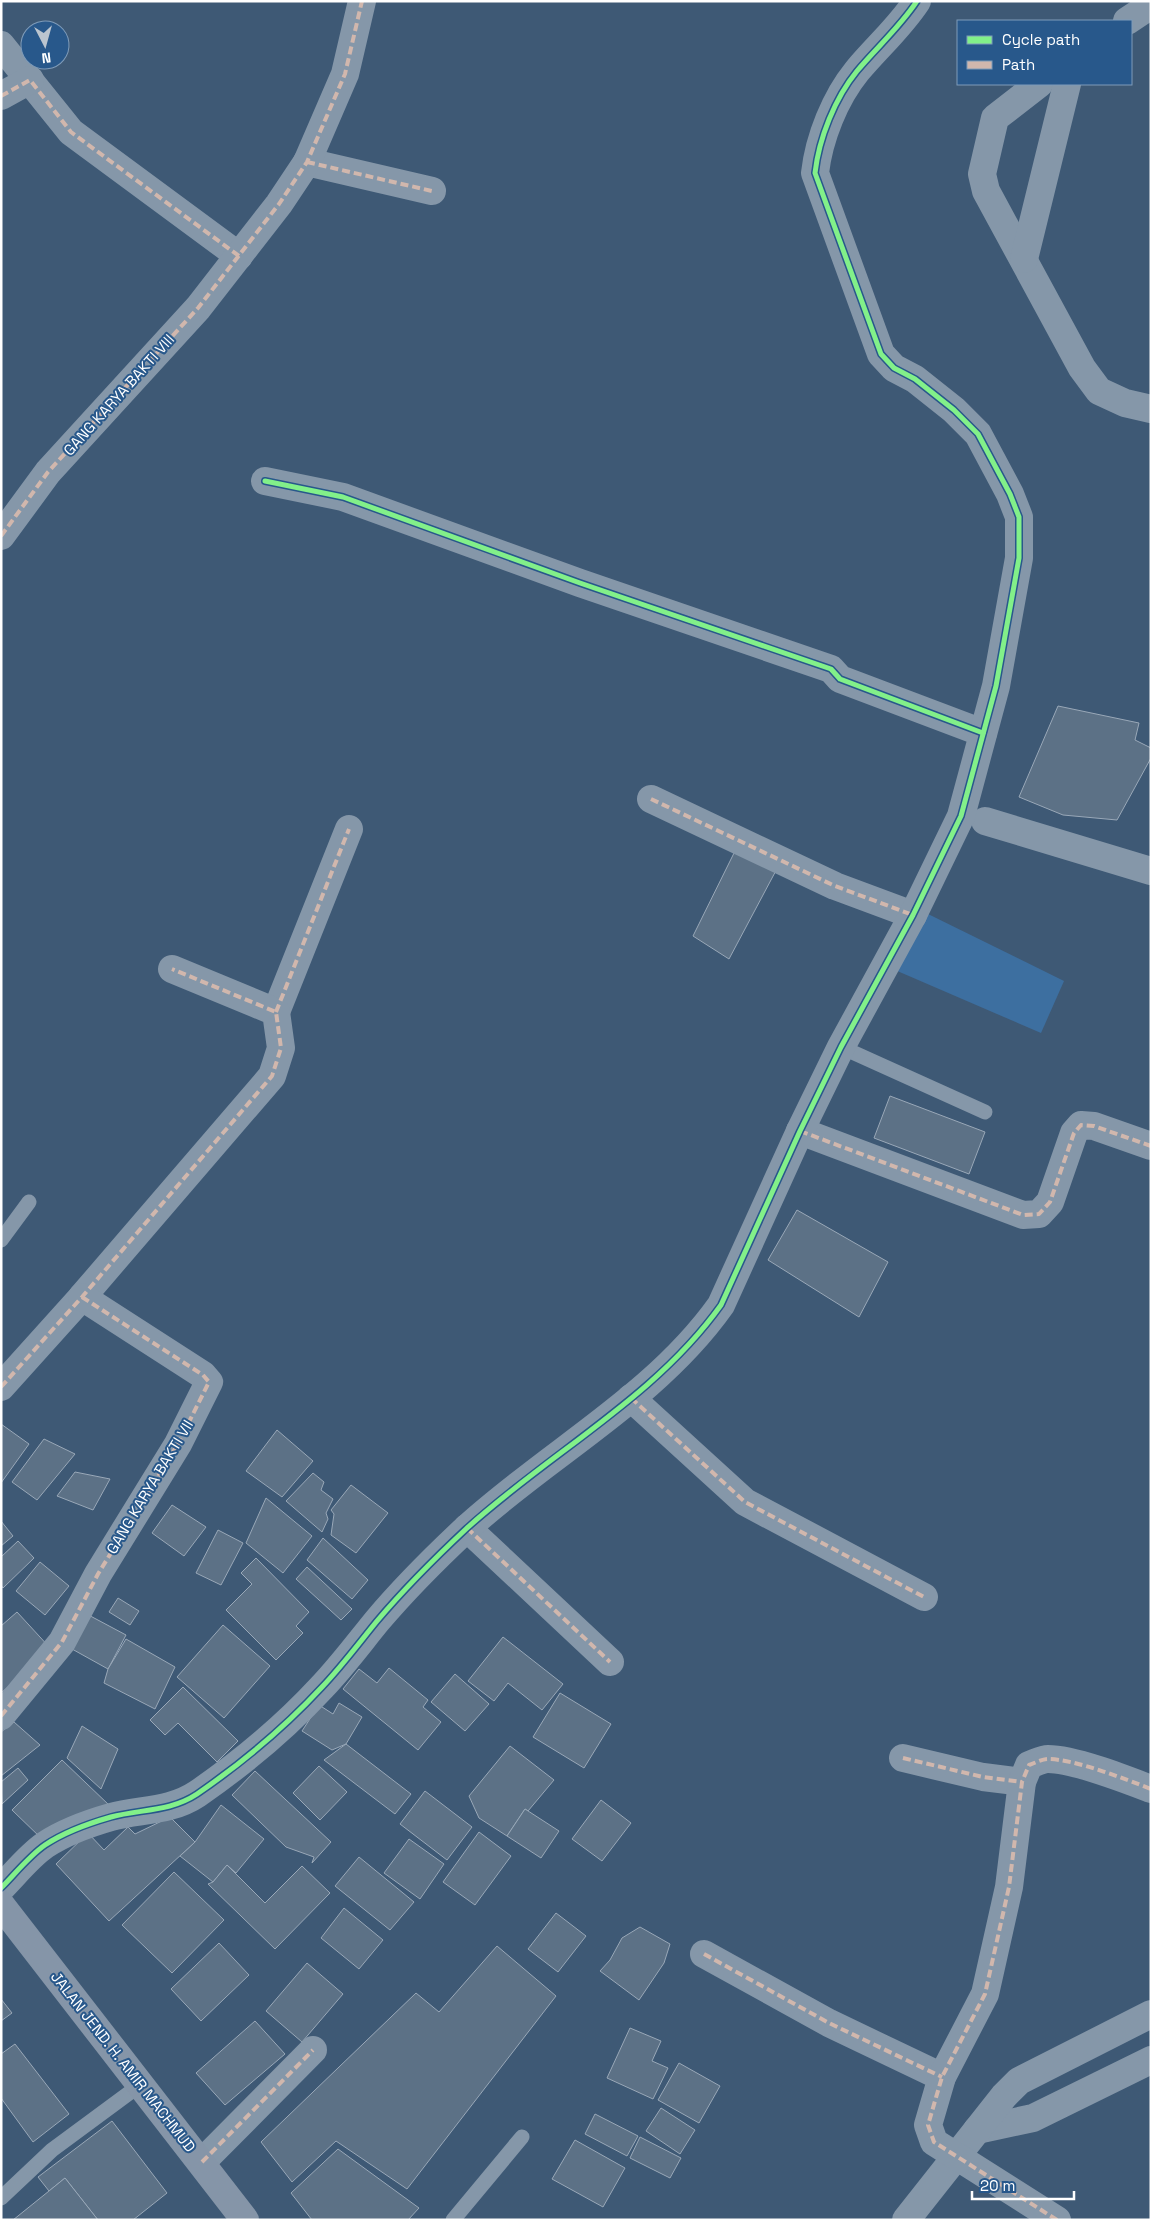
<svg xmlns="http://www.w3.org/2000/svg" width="1152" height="2221" viewBox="0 0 1152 2221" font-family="'Space Grotesk',sans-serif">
  <rect width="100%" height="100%" fill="#3e5975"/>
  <polygon fill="#3d6fa0" points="926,913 1064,981 1041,1033 895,970"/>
  <g fill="#5c7186" stroke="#99a8b8">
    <polygon points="1058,706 1139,723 1135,740 1151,748 1151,758 1117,820 1063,815 1019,797"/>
    <polygon points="736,849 780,863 729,959 693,936"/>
    <polygon points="890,1096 985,1132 969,1174 874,1138"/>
    <polygon points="797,1210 888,1262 859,1317 768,1260"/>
    <polygon points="1,1424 29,1444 1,1483"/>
    <polygon points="277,1430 313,1461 282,1497 246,1471"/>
    <polygon points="44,1439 75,1454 37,1500 12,1482"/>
    <polygon points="75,1472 110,1479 93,1510 57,1496"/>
    <polygon points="313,1473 324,1482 321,1490 333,1499 326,1513 328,1519 322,1532 286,1501"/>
    <polygon points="351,1485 388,1513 356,1553 331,1535 334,1514 331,1510"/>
    <polygon points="266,1498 312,1536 283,1573 246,1543"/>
    <polygon points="172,1505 206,1527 184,1556 152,1533"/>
    <polygon points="1,1521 13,1536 1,1546"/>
    <polygon points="218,1530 243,1543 221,1585 196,1573"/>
    <polygon points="323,1538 368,1580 352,1599 307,1560"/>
    <polygon points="18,1541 34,1558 3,1588 1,1585 1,1557"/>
    <polygon points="256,1558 309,1612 296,1626 303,1633 276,1660 226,1610 252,1584 241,1573"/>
    <polygon points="40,1562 69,1586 45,1615 16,1591"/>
    <polygon points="307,1567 352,1609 341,1620 296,1579"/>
    <polygon points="118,1598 139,1611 130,1625 109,1612"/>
    <polygon points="81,1611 126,1635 108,1669 63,1644"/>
    <polygon points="17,1612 51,1649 1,1693 1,1626"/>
    <polygon points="223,1625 270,1666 224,1718 177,1677"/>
    <polygon points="503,1637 563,1684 542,1710 508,1683 494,1701 468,1681"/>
    <polygon points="126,1639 175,1667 155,1709 104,1683 108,1669"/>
    <polygon points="389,1668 428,1700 423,1707 441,1722 418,1750 343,1689 359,1669 377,1683"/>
    <polygon points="455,1674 489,1704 465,1731 431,1702"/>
    <polygon points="183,1687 238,1741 217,1762 178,1723 165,1735 150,1720"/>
    <polygon points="560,1693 611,1724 584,1768 533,1737"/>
    <polygon points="339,1703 362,1717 346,1744 332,1750 302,1731 319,1705 333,1714"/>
    <polygon points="14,1722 40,1745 1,1776 1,1732"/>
    <polygon points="82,1726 118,1749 101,1789 67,1758"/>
    <polygon points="346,1744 411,1794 395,1814 324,1760"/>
    <polygon points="510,1746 554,1780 528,1811 525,1809 507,1836 479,1818 469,1796"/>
    <polygon points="62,1760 109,1805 42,1839 12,1810"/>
    <polygon points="319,1766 347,1792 320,1820 293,1793"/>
    <polygon points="18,1768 28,1780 2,1804 1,1782"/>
    <polygon points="255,1771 331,1842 312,1863 314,1857 286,1847 232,1795"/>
    <polygon points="425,1791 472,1827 447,1860 400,1824"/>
    <polygon points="601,1800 631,1823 602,1861 572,1839"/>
    <polygon points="221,1805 264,1839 236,1873 227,1865 213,1882 180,1856 195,1842"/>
    <polygon points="525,1809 559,1831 541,1858 507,1836"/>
    <polygon points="170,1817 195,1842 109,1921 56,1864 88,1833 104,1850 128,1827 135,1834"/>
    <polygon points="479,1832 511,1856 475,1905 443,1882"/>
    <polygon points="409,1839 444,1864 420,1899 384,1873"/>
    <polygon points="359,1857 414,1902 390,1930 335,1886"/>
    <polygon points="227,1865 265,1903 302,1866 330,1893 275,1949 208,1884 213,1882"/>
    <polygon points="174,1872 224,1920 172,1973 122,1925"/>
    <polygon points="344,1908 383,1940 359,1969 321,1938"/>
    <polygon points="556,1913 586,1936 558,1972 528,1949"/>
    <polygon points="640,1927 670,1944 664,1963 639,2000 600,1971 610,1960 622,1938"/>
    <polygon points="219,1943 249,1975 201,2021 171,1989"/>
    <polygon points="497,1946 556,1996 407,2189 336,2141 292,2182 261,2142 416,1993 439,2012"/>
    <polygon points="307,1963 343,1994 302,2042 266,2011"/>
    <polygon points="1,1999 12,2013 1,2021"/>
    <polygon points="255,2021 285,2054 225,2105 196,2073"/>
    <polygon points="630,2028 661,2041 652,2061 668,2068 653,2099 607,2078"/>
    <polygon points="15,2044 69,2114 33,2142 1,2098 1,2054"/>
    <polygon points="679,2063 720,2086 699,2123 658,2100"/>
    <polygon points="661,2108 695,2130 680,2154 646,2131"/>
    <polygon points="595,2114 638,2136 627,2156 585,2134"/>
    <polygon points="112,2121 167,2193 133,2220 98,2220 65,2178 49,2191 38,2177"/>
    <polygon points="640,2137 681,2158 670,2178 630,2158"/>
    <polygon points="575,2140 625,2168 603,2207 552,2179"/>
    <polygon points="338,2149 419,2208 408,2220 312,2220 291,2193"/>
    <polygon points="65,2178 98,2220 13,2220 49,2191"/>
  </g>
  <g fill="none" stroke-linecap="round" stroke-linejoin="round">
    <g stroke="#8597a9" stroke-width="15">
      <polyline points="841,1047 985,1112"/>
      <polyline points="1,1240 29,1202"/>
      <polyline points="1,2198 52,2150 140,2085"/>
      <polyline points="453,2220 522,2137"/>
    </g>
    <g stroke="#8597a9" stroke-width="28">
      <polyline points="1127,21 1151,5"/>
      <polyline points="1,45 71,132 239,256"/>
      <polyline points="1039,84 995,118 982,174 986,191 1082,368 1099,391 1125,403 1151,409"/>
      <polyline points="1,96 30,80"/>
      <polyline points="307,162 432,191"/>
      <polyline points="1024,259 1067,84"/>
      <polyline points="265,481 343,497 580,583 831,669 840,679 983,733"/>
      <polyline points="1,536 48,472 198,308 279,204 307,162 345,74 362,1"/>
      <polyline points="651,799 835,886 913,915"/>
      <polyline points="985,821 1151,871"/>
      <polyline points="276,1012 349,829"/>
      <polyline points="800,1131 1023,1215 1039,1214 1050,1202 1074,1133 1081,1125 1094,1126 1151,1146"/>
      <polyline points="1,1387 82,1297 272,1076 281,1048 276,1012 172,969"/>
      <polyline points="631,1398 745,1502 924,1597"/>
      <polyline points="467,1528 610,1662"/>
      <polyline points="1,1716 62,1642 98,1574 178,1444 209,1382 203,1375 82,1297"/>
      <polyline points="903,1758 983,1777 1022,1782"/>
      <path d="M1,1888C15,1874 29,1856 45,1845C63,1833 90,1823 111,1817C140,1809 170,1812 197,1794C242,1763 285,1727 322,1687C342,1666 359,1643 377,1621C404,1589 435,1558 466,1529C549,1453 655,1398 721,1305L800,1131L841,1047L913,915L961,816L996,686L1019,558V517L1010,494L978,434L954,410L915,379L894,368L881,354L815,173C819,138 835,98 857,71C877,47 900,27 917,1"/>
      <polyline points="704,1954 829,2023 942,2077"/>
      <polyline points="977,2130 1033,2118 1151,2060"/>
      <polyline points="202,2162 313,2050"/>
      <polyline points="906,2220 1004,2096 1019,2081 1151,2014"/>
      <path d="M1057,2220L934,2142L928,2125L942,2077L985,1994L1009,1887L1022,1782L1029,1765C1035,1763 1042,1759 1048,1759C1074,1759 1125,1779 1151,1789"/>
    </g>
    <polyline stroke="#8595a8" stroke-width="28" points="1,1905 245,2220"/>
    <g stroke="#d1b7ad" stroke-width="4" stroke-dasharray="8 4" stroke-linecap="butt">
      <polyline points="1,96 30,80 71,132 239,256"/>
      <polyline points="307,162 432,191"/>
      <polyline points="1,536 48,472 198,308 279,204 307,162 345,74 362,1"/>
      <polyline points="651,799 835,886 913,915 915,912"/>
      <polyline points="276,1012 349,829"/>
      <polyline points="800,1131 1023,1215 1039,1214 1050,1202 1074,1133 1081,1125 1094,1126 1151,1146"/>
      <polyline points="1,1387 82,1297 272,1076 281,1048 276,1012 172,969"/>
      <polyline points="631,1398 745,1502 924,1597"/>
      <polyline points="467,1528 610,1662"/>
      <polyline points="1,1716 62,1642 98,1574 178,1444 209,1382 203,1375 82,1297"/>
      <polyline points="903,1758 983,1777 1022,1782"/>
      <polyline points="704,1954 829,2023 942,2077"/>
      <polyline points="202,2162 313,2050"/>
      <path d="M1057,2220L934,2142L928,2125L942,2077L985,1994L1009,1887L1022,1782L1029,1765C1035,1763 1042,1759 1048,1759C1074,1759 1125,1779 1151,1789"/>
    </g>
    <g stroke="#28588b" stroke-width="8">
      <g id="cycleway">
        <polyline points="265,481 343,497 580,583 831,669 840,679 983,733"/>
        <path d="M1,1888C15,1874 29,1856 45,1845C63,1833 90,1823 111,1817C140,1809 170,1812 197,1794C242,1763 285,1727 322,1687C342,1666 359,1643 377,1621C404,1589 435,1558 466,1529C549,1453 655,1398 721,1305L800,1131L841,1047L913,915L961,816L996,686L1019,558V517L1010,494L978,434L954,410L915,379L894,368L881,354L815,173C819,138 835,98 857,71C877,47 900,27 917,1"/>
      </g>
    </g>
    <use href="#cycleway" stroke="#82f089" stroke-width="5"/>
  </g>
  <g text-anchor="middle" stroke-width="4" stroke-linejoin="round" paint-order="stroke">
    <g font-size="15" fill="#fff" stroke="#28588b">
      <text transform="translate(119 395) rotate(-48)" y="5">GANG KARYA BAKTI VIII</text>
      <text transform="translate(150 1487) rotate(-59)" y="5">GANG KARYA BAKTI VII</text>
      <text transform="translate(123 2062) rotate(52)" y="5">JALAN JEND. H. AMIR MACHMUD</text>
    </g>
  </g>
  <rect width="1152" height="2221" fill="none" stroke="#ffffff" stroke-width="5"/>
  <rect x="957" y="20" width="175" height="65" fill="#28588b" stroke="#7e9bb9"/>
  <rect x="967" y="36" width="25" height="8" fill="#82f089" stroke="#7e9bb9"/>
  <text x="1002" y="45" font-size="15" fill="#ffffff">Cycle path</text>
  <rect x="967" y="61" width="25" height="8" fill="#d1b7ad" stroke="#7e9bb9"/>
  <text x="1002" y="70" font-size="15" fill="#ffffff">Path</text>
  <g transform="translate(45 45) rotate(174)"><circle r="24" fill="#28588b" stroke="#7e9bb9"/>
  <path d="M0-4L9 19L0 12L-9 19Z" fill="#bbc5cf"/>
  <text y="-8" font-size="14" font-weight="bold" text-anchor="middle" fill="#ffffff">N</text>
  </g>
  <path d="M972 2191v8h102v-8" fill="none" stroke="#ffffff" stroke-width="2.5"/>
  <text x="980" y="2191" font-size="15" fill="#ffffff" stroke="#28588b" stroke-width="4" paint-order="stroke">20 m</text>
</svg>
